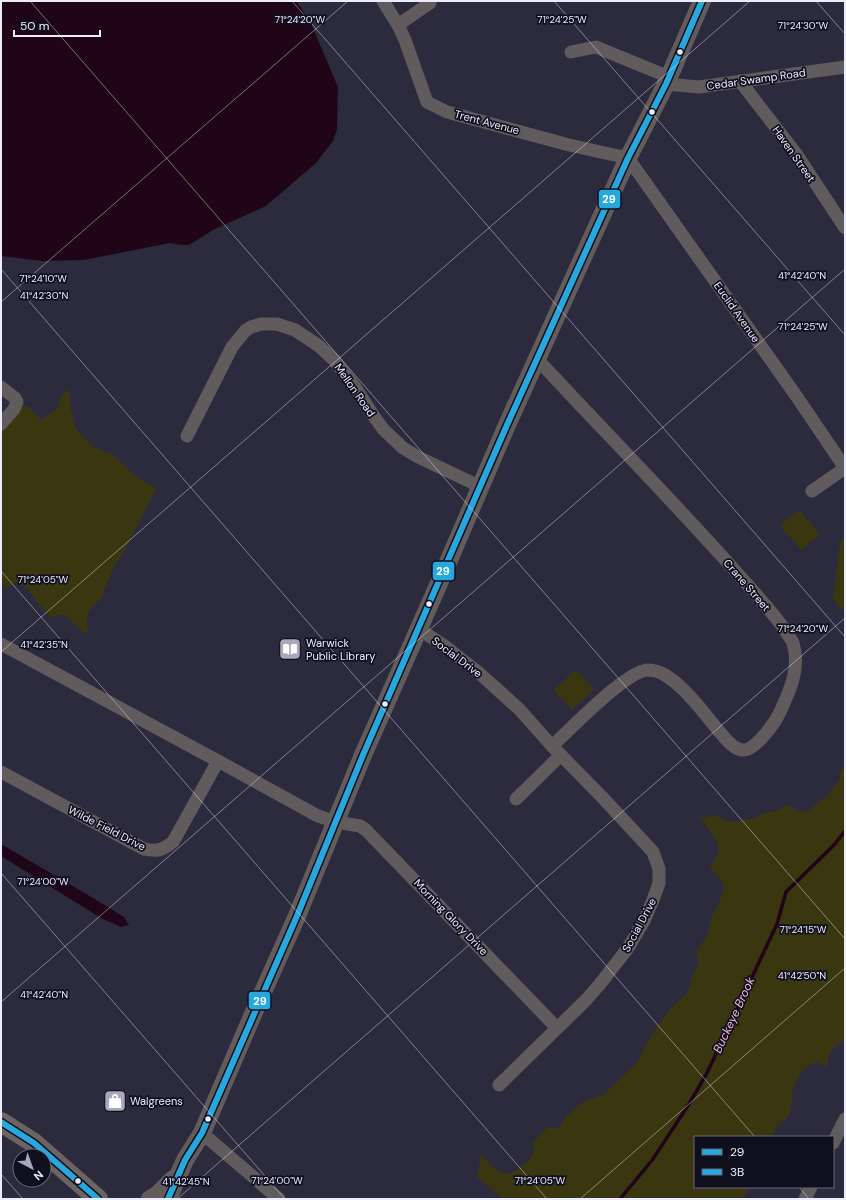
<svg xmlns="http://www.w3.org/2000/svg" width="846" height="1200" viewBox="0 0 846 1200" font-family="'DM Sans',sans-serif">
  <rect width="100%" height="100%" fill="#2c2b3d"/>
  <g fill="#3a3610">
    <path d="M67,389L70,393V408L76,429L92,446L105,452L111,453L133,474L156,489L121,557L115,564L100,601H98C86,611 85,617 89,632L84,633L64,614L50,617L25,586L16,583L6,587L1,581V426L17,405L27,406L42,420L57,409L60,398Z"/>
    <polygon points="799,510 820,534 801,550 780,525"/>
    <polygon points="845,536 845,614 833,599 840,543"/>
    <polygon points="576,670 594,689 572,710 553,690"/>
    <path d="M845,767V1039C833,1049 827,1050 828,1067L816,1062L803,1069L792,1090L793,1098L790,1109V1114L776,1127L772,1137H695V1187H749L744,1197V1199H503C495,1191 485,1185 477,1177L481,1154C491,1164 496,1174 511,1174C523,1165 538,1158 533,1142L547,1128H559L566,1117L581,1103L604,1094L636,1064L652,1034L669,1010L687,993L691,984L690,981L699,963L696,951L707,936L711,922V917L718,906L723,891L724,884L710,867L719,851L717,841L698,815L705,818L714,815L725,820L734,822L752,819L764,813L777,811L788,805L799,812L808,811L829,794L840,779L841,771Z"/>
  </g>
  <g fill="#200418">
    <polygon points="1,1 296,1 310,21 338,87 337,129 333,141 316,163 266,206 213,230 189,245 181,245 170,243 84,260 42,261 1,256"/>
    <polygon points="1,844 88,895 124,917 129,925 121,927 101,918 1,856"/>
  </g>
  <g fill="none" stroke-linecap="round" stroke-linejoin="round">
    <polyline stroke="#200418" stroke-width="3.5" points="620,1199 653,1159 689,1104 707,1073 777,924 786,892 834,845 845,831"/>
    <g stroke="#605b5c" stroke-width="13">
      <polyline points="383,1 398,25 405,40 427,102 447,112 569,145 628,158 797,397 845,468"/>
      <polyline points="398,25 430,3"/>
      <polyline points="571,52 596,47 669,77"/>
      <polyline points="740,81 797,155 845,228"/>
      <polyline points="666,84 699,87 845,67"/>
      <path d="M537,359C604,431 673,501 738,574C754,592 771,610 785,630C787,634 791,638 793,643C801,669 789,693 778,716C773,725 755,750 744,750C734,751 724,737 718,730C704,713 684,686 665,675C660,672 652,670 647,670C625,672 570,730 552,746"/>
      <polyline points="1,387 15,398 17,402 14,409 1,424"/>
      <polyline points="187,436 232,347 245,331 251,327 261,324 277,324 295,330 319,346 334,360 355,387 373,415 383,429 403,448 418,457 481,487"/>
      <polyline points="812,491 845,468"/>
      <polyline points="419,629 446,647 478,672 519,709 552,746 602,797 642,840 653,852 659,869 659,883 653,900 644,921 628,948 600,984 585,1001 499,1085"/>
      <polyline points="1,644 218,761 318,816 336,822 360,826 366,830 557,1028"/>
      <path d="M1,772L144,849C158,852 162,850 173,842L218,761"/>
      <polyline points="516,799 561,755"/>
      <polyline points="202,1133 279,1199"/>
      <polyline points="833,1143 845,1119"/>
      <polyline points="805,1199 811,1187"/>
    </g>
    <g stroke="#635c5c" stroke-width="18">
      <polyline points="150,1199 157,1195 173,1179"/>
      <polyline points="168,1199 185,1160 202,1133 254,1012 297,916 363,755 440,581 507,425 628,158 666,84 702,1"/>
    </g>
    <polyline stroke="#6c6463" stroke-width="20" points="1,1122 34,1143 98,1199"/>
    <g stroke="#100f1e" stroke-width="9">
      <polyline id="bus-1" points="168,1199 185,1160 202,1133 297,916 363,755 507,425 628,158 666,84 702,1"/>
    </g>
    <g stroke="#100f1e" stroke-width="9">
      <polyline id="bus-2" points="1,1122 34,1143 98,1199"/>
    </g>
    <use href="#bus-1" stroke="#26a7de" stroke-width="6"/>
    <use href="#bus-2" stroke="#26a7de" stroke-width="6"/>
  </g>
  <path fill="none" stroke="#ececff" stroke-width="1" stroke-opacity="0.45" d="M30,1L845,939M292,1L845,637M554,1L845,335M816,1L845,34M1,269L755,1137M1,302L348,1M1,571L547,1199M1,652L750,1M1,873L285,1199M1,1002L845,269M1,1174L23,1199M799,1187L809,1199M177,1199L845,618M580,1199L845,968"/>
  <defs>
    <g id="library-square" transform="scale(1.15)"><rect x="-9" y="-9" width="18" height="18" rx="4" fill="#a9a8bb" stroke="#100f1e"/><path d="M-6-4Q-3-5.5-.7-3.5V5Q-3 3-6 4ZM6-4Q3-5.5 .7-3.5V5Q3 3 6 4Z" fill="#fff"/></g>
    <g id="shop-square" transform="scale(1.15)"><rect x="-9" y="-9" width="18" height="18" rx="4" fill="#a9a8bb" stroke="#100f1e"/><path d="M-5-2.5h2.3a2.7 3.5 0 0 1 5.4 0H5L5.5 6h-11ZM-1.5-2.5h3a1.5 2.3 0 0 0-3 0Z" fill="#fff"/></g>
  </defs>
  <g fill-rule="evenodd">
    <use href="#library-square" x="290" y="649"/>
    <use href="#shop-square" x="115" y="1101"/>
  </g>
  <g fill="#ececff" stroke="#100f1e" stroke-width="1.5">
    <circle cx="680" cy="52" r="3.5"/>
    <circle cx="652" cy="112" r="3.5"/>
    <circle cx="429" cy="604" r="3.5"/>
    <circle cx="385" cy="704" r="3.5"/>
    <circle cx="208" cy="1119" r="3.5"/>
    <circle cx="78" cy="1181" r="3.5"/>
  </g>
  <g text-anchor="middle" stroke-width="3.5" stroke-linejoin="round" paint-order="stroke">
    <g font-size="11" fill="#ececff" stroke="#100f1e">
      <text transform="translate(756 79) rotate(-8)" y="4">Cedar Swamp Road</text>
      <text transform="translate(487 122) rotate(15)" y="4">Trent Avenue</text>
      <text transform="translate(794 154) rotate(55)" y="4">Haven Street</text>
      <text transform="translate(737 312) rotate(55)" y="4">Euclid Avenue</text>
      <text transform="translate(355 390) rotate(55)" y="4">Mellon Road</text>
      <text transform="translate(747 585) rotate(49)" y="4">Crane Street</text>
      <text transform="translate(457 657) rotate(37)" y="4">Social Drive</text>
      <text transform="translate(107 828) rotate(27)" y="4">Wilde Field Drive</text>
      <text transform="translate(451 917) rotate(46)" y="4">Morning Glory Drive</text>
      <text transform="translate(639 925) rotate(-62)" y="4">Social Drive</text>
    </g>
    <g font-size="11" fill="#ececff" stroke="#100f1e" text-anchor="start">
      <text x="306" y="647">Warwick<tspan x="306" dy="13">Public Library</tspan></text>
      <text x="130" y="1105">Walgreens</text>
    </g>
    <g font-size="12" font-style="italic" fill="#f9b9dd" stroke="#100f1e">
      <text transform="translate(734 1015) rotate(-65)" y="4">Buckeye Brook</text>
    </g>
  </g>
  <g font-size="10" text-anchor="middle" fill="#ececff" stroke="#100f1e" stroke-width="3.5" stroke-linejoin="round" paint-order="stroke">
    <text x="300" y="23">71°24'20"W</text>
    <text x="562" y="23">71°24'25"W</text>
    <text x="803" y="29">71°24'30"W</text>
    <text x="802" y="279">41°42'40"N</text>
    <text x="43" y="282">71°24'10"W</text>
    <text x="44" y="299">41°42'30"N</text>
    <text x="803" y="330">71°24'25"W</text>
    <text x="43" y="583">71°24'05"W</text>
    <text x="803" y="632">71°24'20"W</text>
    <text x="44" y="648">41°42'35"N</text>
    <text x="43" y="885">71°24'00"W</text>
    <text x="803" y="933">71°24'15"W</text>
    <text x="802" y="979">41°42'50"N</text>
    <text x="44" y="998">41°42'40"N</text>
    <text x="277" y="1184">71°24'00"W</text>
    <text x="540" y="1184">71°24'05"W</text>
    <text x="186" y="1185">41°42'45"N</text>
  </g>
  <g stroke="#100f1e" stroke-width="1.5">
    <rect x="598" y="189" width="23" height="20" rx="4" fill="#26a7de"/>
    <rect x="432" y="561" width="23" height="20" rx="4" fill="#26a7de"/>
    <rect x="248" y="991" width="23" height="19" rx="4" fill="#26a7de"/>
  </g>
  <g font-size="11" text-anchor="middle" font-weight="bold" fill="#fff">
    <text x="609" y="203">29</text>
    <text x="443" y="575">29</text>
    <text x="260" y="1005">29</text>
  </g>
  <rect width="846" height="1200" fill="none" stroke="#ececff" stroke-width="4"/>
  <rect x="694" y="1136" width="140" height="52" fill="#100f1e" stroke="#686778"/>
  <rect x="702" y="1149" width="20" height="6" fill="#26a7de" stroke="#686778"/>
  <text x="730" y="1156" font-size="12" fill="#ececff">29</text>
  <rect x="702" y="1169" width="20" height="6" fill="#26a7de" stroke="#686778"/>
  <text x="730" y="1176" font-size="12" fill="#ececff">3B</text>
  <g transform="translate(32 1168) rotate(139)"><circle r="19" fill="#100f1e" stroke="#686778"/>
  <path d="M0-3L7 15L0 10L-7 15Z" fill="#a9a8bb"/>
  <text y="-6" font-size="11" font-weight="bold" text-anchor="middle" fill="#ececff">N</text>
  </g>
  <path d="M14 30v6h86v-6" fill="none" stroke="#ececff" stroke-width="2"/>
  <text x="20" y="30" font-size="12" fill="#ececff" stroke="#100f1e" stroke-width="3" paint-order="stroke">50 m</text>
</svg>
